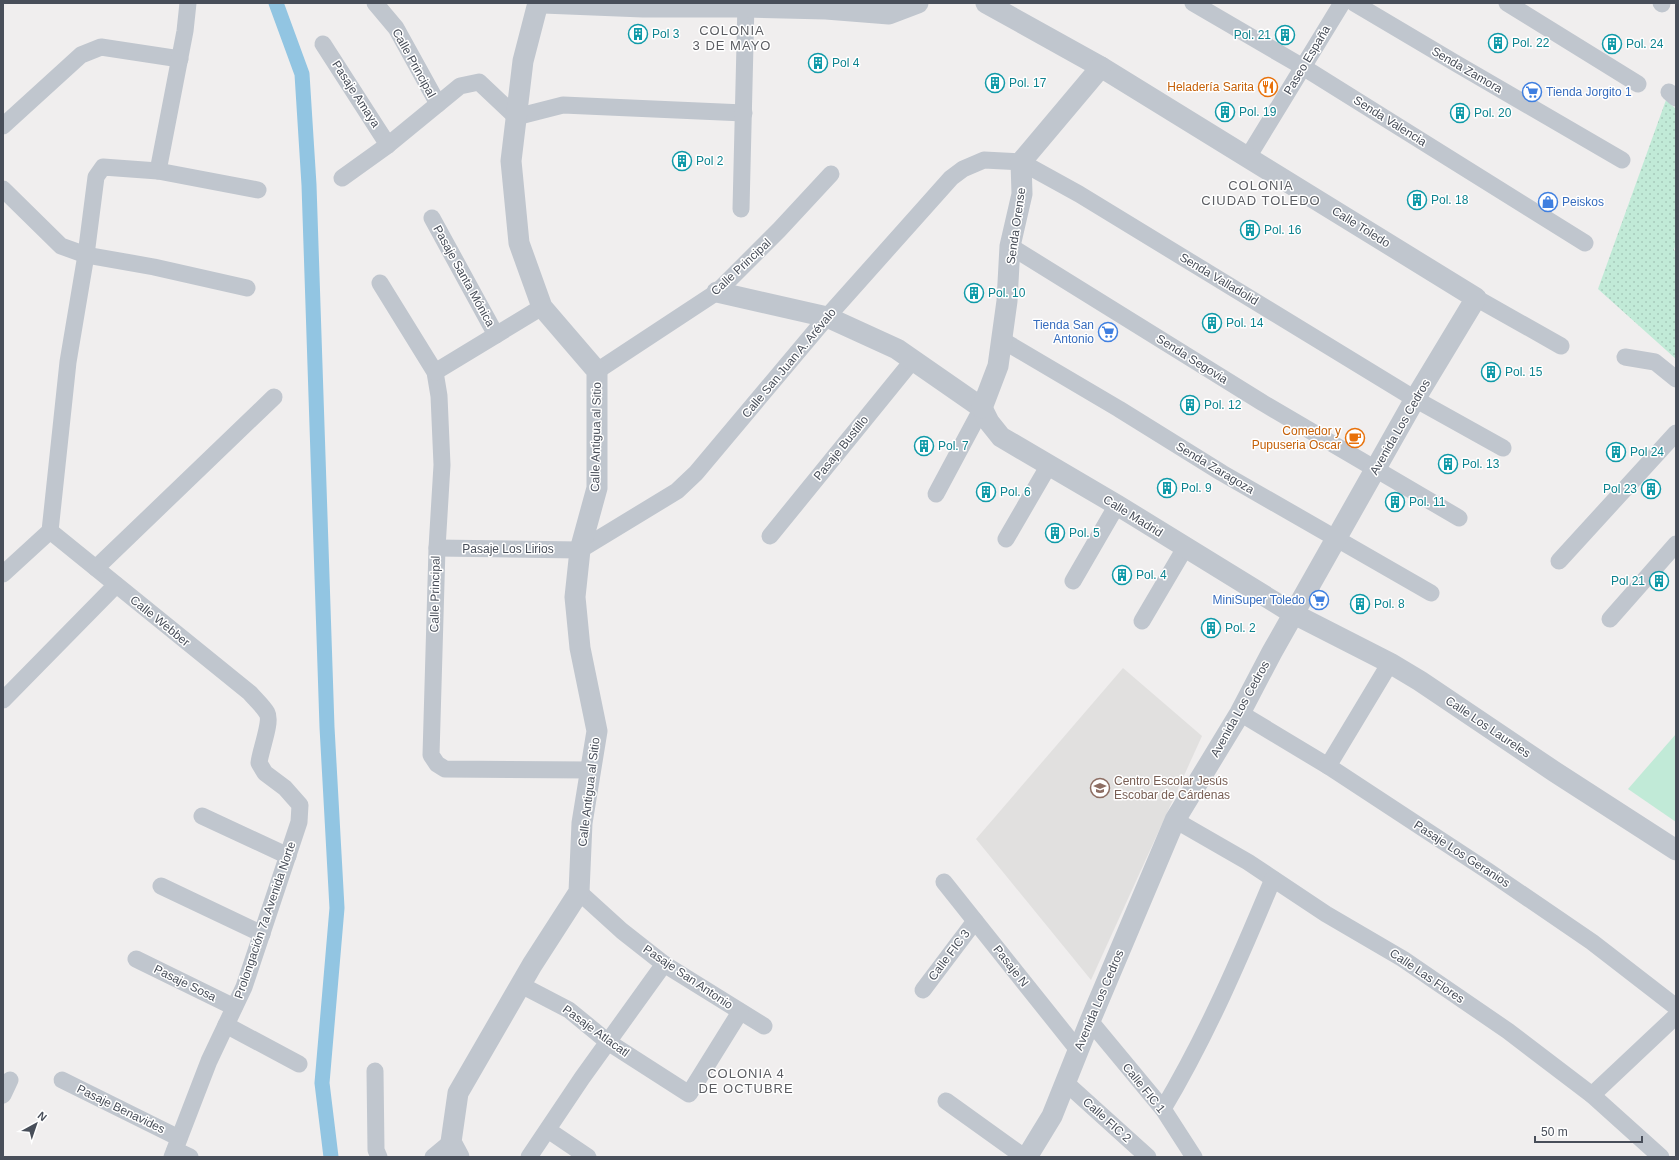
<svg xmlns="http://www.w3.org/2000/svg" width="1679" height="1160" viewBox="0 0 1679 1160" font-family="Helvetica,sans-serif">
  <defs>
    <pattern id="park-dots" width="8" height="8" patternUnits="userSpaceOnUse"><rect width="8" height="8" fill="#c1ead7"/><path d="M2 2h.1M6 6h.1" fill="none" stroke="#a7cabb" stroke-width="1.8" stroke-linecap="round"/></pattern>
  </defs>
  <rect width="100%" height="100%" fill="#f0eeee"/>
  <polygon fill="#e1e0df" points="1123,668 1202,736 1091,980 976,839"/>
  <polygon fill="url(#park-dots)" points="1666,100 1676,109 1676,243 1674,250 1676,252 1676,359 1598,289"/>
  <polygon fill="#c1ead7" points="1676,734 1676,822 1628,789"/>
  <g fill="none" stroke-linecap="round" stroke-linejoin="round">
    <polyline stroke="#92c5e2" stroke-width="15" points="276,3 302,74 309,185 327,727 337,908 322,1083 331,1157"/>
    <g stroke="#c0c6ce" stroke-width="17">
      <polyline points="375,3 396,28 438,104"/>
      <polyline points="1193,3 1303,67 1585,243"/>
      <polyline points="1354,3 1457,64 1622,160"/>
      <polyline points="1507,3 1638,84"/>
      <polyline points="1661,3 1662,4"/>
      <polyline points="323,44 388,145"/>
      <polyline points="1669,92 1676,98"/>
      <polyline points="3,126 81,55 101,47 180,59"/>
      <polyline points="1248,157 1342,3"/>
      <polyline points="158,171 185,31 188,3"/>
      <polyline points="342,178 388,145 460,86 479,82 516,117 563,105 744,113"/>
      <polyline points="3,189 61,246 86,255 154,267 247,288"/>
      <polyline points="741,209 746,3"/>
      <polyline points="432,218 496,335"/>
      <polyline points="1010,246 1263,403 1459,518"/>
      <polyline points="380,283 435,372 439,396 442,465 437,548 431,755 437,764 445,769 591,770"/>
      <polyline points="1476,298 1561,346"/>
      <polyline points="1002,340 1119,409 1222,473 1431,593"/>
      <polyline points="1625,357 1655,362 1676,379"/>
      <polyline points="597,371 717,292 779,230 831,174"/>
      <polyline points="435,372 542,307"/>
      <polyline points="936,494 982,408"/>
      <path d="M50,531L250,693C255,699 263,706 267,713C272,722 260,751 259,763L265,773L285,788L300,805L299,822L244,987L209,1061L172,1157"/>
      <polyline points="770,536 913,360"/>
      <polyline points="1006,539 1049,465"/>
      <polyline points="437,548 580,550 677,491 696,473 827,317 951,178 963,169 984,160 1021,162 1079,194 1415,399 1503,448"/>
      <polyline points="1559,561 1676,433"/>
      <polyline points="96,568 274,397"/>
      <polyline points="3,574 50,531 68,362 86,255 96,177 103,167 158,171 258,190"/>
      <polyline points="1073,581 1117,505"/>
      <polyline points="1610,619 1676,544"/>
      <polyline points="1142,621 1185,548"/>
      <polyline points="3,700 116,585"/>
      <polyline points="1240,713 1328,766 1488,871 1592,942 1676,1007"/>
      <polyline points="1328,766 1390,663"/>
      <polyline points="202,816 288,856"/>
      <polyline points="1175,820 1248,862 1326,914 1403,959 1508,1031 1592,1095 1661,1157"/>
      <polyline points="944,882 1078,1050"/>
      <polyline points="161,886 262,934"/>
      <polyline points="579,892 622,931 664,964 764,1026"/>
      <polyline points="136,959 234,1007"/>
      <polyline points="521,985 569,1010 608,1042 689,1094 740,1012"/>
      <polyline points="923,990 975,921"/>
      <polyline points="1090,1021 1163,1109 1194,1157"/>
      <polyline points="226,1025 299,1064"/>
      <polyline points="375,1071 376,1150 379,1157"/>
      <polyline points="62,1080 179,1138"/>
      <polyline points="1066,1083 1148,1157"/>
      <polyline points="3,1095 10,1080"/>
      <polyline points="1592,1095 1676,1016"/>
      <polyline points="946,1101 1024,1157"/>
      <path d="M1163,1109C1207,1035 1240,958 1273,879"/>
      <polyline points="548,1130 588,1157"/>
      <polyline points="175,1150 190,1157"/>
      <polyline points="433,1157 451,1142"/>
      <polyline points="529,1157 582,1078 664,964"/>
    </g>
    <g stroke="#c0c6ce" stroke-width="21">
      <polyline points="543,3 643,7 746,7 826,9 889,14 918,3"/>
      <polyline points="986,3 1101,67 1476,298 1415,399 1272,652 1240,713 1175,820 1090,1021 1052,1116 1027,1157"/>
      <polyline points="717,292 827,317 897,349 982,408 989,422 1001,437 1117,505 1294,614 1390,663 1420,681 1555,772 1676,850"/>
      <polyline points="982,408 998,366 1007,301 1010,246 1022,194 1021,162 1101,67"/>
      <polyline points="459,1157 451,1142 458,1093 532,965 579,892 582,823 597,731 580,648 575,597 580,550 597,488 597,371 542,307 519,243 511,161 523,61 538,3"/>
    </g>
  </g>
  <defs>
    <g id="building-ring" transform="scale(1)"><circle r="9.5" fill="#fff" stroke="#0f9aa8" stroke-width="1.5"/><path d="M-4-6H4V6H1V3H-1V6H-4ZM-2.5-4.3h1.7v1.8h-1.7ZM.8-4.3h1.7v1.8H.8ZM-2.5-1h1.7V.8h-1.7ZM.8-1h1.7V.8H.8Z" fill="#0f9aa8"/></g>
    <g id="restaurant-ring" transform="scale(1)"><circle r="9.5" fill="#fff" stroke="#e8710a" stroke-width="1.5"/><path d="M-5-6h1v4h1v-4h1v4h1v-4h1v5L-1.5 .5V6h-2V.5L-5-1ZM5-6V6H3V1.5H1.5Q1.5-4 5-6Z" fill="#e8710a"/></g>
    <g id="supermarket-ring" transform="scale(1)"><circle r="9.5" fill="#fff" stroke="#3f7fe0" stroke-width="1.5"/><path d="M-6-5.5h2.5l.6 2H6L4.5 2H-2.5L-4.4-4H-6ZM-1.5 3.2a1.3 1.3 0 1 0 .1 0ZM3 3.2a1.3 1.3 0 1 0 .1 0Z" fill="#3f7fe0"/></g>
    <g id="shop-ring" transform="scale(1)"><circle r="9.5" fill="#fff" stroke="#3f7fe0" stroke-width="1.5"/><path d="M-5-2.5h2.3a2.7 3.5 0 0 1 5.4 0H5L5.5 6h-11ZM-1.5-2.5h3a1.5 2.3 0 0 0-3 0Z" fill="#3f7fe0"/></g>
    <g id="cafe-ring" transform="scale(1)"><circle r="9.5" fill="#fff" stroke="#e8710a" stroke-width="1.5"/><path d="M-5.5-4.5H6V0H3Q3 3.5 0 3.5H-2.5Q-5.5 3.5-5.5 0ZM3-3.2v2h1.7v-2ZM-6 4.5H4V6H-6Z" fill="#e8710a"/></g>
    <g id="school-ring" transform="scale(1)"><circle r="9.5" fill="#fff" stroke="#8d6e63" stroke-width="1.5"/><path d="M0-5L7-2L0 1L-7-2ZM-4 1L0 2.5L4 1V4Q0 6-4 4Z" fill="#8d6e63"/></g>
  </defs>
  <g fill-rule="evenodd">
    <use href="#building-ring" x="638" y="34"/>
    <use href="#building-ring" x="1285" y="35"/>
    <use href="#building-ring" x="1498" y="43"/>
    <use href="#building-ring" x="1612" y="44"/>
    <use href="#building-ring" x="818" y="63"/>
    <use href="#building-ring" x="995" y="83"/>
    <use href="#restaurant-ring" x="1268" y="87"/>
    <use href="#supermarket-ring" x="1532" y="92"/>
    <use href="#building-ring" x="1225" y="112"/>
    <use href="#building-ring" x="1460" y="113"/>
    <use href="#building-ring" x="682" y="161"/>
    <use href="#building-ring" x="1417" y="200"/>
    <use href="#shop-ring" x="1548" y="202"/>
    <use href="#building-ring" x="1250" y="230"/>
    <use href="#building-ring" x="974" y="293"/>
    <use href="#building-ring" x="1212" y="323"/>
    <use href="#supermarket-ring" x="1108" y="332"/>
    <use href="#building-ring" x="1491" y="372"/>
    <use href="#building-ring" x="1190" y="405"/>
    <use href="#cafe-ring" x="1355" y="438"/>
    <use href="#building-ring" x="924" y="446"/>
    <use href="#building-ring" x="1616" y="452"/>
    <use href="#building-ring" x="1448" y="464"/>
    <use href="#building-ring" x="1167" y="488"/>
    <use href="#building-ring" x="1651" y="489"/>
    <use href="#building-ring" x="986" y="492"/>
    <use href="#building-ring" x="1395" y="502"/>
    <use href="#building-ring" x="1055" y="533"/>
    <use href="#building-ring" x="1122" y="575"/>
    <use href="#building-ring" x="1659" y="581"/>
    <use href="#supermarket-ring" x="1319" y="600"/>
    <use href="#building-ring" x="1360" y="604"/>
    <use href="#building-ring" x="1211" y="628"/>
    <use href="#school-ring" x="1100" y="788"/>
  </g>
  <g text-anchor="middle" stroke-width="3" stroke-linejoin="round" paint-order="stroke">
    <g font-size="12" fill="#0d838f" stroke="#fff" text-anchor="start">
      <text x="652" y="38">Pol 3</text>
      <text x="1271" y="39" text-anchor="end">Pol. 21</text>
      <text x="1512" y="47">Pol. 22</text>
      <text x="1626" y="48">Pol. 24</text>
      <text x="832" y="67">Pol 4</text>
      <text x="1009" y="87">Pol. 17</text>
      <text x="1239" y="116">Pol. 19</text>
      <text x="1474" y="117">Pol. 20</text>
      <text x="696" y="165">Pol 2</text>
      <text x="1431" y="204">Pol. 18</text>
      <text x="1264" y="234">Pol. 16</text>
      <text x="988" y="297">Pol. 10</text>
      <text x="1226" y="327">Pol. 14</text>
      <text x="1505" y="376">Pol. 15</text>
      <text x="1204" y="409">Pol. 12</text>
      <text x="938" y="450">Pol. 7</text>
      <text x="1630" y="456">Pol 24</text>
      <text x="1462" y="468">Pol. 13</text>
      <text x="1181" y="492">Pol. 9</text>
      <text x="1637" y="493" text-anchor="end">Pol 23</text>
      <text x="1000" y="496">Pol. 6</text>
      <text x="1409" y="506">Pol. 11</text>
      <text x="1069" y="537">Pol. 5</text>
      <text x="1136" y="579">Pol. 4</text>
      <text x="1645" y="585" text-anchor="end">Pol 21</text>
      <text x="1374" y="608">Pol. 8</text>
      <text x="1225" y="632">Pol. 2</text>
    </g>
    <g font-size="12" fill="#484e59" stroke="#fff">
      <text transform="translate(1307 60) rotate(-59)" y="4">Paseo España</text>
      <text transform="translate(414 63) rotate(61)" y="4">Calle Principal</text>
      <text transform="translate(1467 70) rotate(30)" y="4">Senda Zamora</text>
      <text transform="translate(356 94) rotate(57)" y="4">Pasaje Amaya</text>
      <text transform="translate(1390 121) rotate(32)" y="4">Senda Valencia</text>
      <text transform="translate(1016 226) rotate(-82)" y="4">Senda Orense</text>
      <text transform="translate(1361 227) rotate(32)" y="4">Calle Toledo</text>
      <text transform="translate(741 267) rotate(-43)" y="4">Calle Principal</text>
      <text transform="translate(464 276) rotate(61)" y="4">Pasaje Santa Mónica</text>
      <text transform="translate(1219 279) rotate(31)" y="4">Senda Valladolid</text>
      <text transform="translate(1192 359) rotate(32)" y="4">Senda Segovia</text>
      <text transform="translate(789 363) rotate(-50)" y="4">Calle San Juan A. Arévalo</text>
      <text transform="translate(1400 427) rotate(-60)" y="4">Avenida Los Cedros</text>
      <text transform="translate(596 437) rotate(-89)" y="4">Calle Antigua al Sitio</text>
      <text transform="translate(841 448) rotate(-51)" y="4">Pasaje Bustillo</text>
      <text transform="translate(1215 468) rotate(31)" y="4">Senda Zaragoza</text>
      <text transform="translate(1133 516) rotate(32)" y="4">Calle Madrid</text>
      <text x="508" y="553">Pasaje Los Lirios</text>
      <text transform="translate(435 594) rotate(-89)" y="4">Calle Principal</text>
      <text transform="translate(160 621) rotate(39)" y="4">Calle Webber</text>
      <text transform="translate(1240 709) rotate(-61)" y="4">Avenida Los Cedros</text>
      <text transform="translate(1488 727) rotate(34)" y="4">Calle Los Laureles</text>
      <text transform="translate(589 792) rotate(-83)" y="4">Calle Antigua al Sitio</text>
      <text transform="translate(1462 854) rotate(33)" y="4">Pasaje Los Geranios</text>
      <text transform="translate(265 920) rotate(-71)" y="4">Prolongación 7a Avenida Norte</text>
      <text transform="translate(949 955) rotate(-53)" y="4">Calle FIC 3</text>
      <text transform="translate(1011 966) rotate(52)" y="4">Pasaje N</text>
      <text transform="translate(1427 976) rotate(34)" y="4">Calle Las Flores</text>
      <text transform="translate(688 977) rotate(34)" y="4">Pasaje San Antonio</text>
      <text transform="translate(185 983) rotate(26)" y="4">Pasaje Sosa</text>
      <text transform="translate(1099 1000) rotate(-67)" y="4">Avenida Los Cedros</text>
      <text transform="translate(596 1031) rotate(36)" y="4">Pasaje Atlacatl</text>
      <text transform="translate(1144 1088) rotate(51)" y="4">Calle FIC 1</text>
      <text transform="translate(121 1109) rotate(26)" y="4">Pasaje Benavides</text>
      <text transform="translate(1107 1120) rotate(42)" y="4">Calle FIC 2</text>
    </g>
    <g font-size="12" fill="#c56008" stroke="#fff" text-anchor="end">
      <text x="1254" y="91">Heladería Sarita</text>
      <text x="1341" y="435">Comedor y<tspan x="1341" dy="14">Pupuseria Oscar</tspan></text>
    </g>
    <g font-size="12" fill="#366cbe" stroke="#fff" text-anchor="start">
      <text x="1546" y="96">Tienda Jorgito 1</text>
      <text x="1562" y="206">Peiskos</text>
      <text x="1094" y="329" text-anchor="end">Tienda San<tspan x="1094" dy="14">Antonio</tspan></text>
      <text x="1305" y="604" text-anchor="end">MiniSuper Toledo</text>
    </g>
    <g font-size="12" fill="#785e54" stroke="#fff" text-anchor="start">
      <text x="1114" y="785">Centro Escolar Jesús<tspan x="1114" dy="14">Escobar de Cárdenas</tspan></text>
    </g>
    <g font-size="13" letter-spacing="1" fill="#5b5d62" stroke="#fff">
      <text x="732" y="35">COLONIA<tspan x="732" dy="15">3 DE MAYO</tspan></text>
      <text x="1261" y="190">COLONIA<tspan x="1261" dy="15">CIUDAD TOLEDO</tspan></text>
      <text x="746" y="1078">COLONIA 4<tspan x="746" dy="15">DE OCTUBRE</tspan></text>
    </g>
  </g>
  <rect width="1679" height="1160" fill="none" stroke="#484e59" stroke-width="8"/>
  <g transform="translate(36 1124) rotate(40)" stroke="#ffffff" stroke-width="3" paint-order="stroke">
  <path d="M0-3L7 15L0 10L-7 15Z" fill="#484e59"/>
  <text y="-6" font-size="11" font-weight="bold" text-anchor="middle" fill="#484e59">N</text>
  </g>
  <path d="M1535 1136v6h107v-6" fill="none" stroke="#484e59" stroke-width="2"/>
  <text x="1541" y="1136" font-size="12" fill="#484e59" stroke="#ffffff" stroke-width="3" paint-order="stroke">50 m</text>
</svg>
